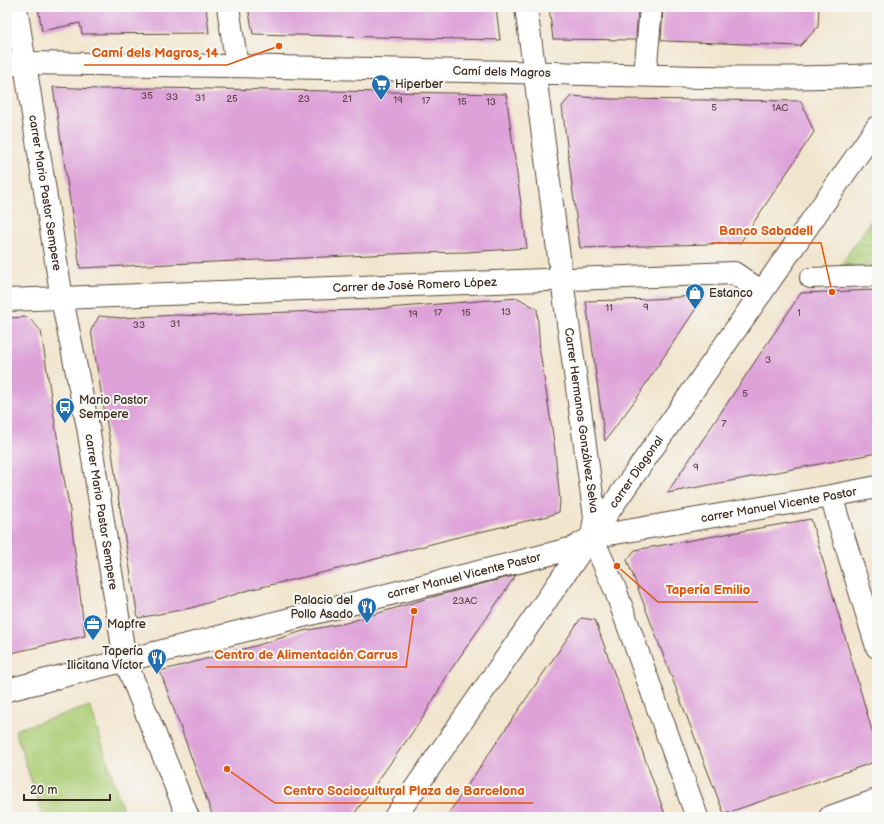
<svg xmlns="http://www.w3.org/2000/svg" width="884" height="824" viewBox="0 0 884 824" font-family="'Balsamiq Sans',sans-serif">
  <defs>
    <pattern id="grass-tufts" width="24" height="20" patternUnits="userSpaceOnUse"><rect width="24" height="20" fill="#acce76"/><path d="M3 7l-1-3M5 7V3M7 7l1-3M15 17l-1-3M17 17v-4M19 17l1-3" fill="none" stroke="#95b166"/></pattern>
  </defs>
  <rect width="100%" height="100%" fill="#f6f6f2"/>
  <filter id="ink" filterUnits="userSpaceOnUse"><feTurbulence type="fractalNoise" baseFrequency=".025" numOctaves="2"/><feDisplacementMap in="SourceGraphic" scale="8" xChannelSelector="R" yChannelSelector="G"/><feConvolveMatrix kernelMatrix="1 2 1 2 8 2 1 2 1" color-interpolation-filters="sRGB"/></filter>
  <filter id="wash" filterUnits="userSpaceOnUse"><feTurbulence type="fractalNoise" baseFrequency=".012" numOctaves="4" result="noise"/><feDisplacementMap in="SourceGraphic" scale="16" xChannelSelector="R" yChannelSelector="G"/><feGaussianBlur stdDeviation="0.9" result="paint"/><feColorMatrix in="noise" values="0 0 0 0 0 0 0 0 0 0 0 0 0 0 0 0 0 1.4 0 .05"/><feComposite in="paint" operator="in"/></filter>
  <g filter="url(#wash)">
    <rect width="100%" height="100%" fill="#f2e5ce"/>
    <polygon fill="url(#grass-tufts)" stroke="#747c4a" points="877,212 877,265 840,266"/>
    <polygon fill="#acce76" stroke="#747c4a" points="90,706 125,817 43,817 15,730"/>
    <g id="blocks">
      <g fill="#dea2d9">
        <polygon points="38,7 206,7 209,33 82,34 80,23 42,31"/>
        <polygon points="248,7 496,7 500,40 253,34"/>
        <polygon points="549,7 638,7 636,40 553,39"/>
        <polygon points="663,7 819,7 818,27 800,46 666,41 661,40"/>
        <polygon points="53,87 98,89 155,88 506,94 527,248 467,252 415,253 80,268"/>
        <polygon points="571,96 608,99 801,101 814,132 740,243 580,248 562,106"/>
        <polygon points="877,290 877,453 667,493 801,293"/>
        <polygon points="705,295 641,391 642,391 605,441 586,301 653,299"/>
        <polygon points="518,298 537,309 540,352 554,442 560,501 559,512 548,516 450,539 342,568 249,590 191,608 138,618 119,502 112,452 101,392 91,330 99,316 122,318 177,315 203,316 259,313 361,310"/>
        <polygon points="28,317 41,331 61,462 70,511 85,636 7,654 7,318"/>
        <polygon points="811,519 877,748 877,761 724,814 627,560 635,550"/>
        <polygon points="516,575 448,674 424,716 352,817 213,817 160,671 255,646 303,631 346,623 425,599"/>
        <polygon points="581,618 595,620 666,817 446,817"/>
      </g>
    </g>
  </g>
  <g filter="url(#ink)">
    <use href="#blocks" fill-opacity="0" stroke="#564638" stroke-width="1"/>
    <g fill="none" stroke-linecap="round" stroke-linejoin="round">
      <g stroke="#564638" stroke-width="22">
        <polyline id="pedestrian" points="810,278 877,276"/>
      </g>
      <g stroke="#564638" stroke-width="24">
        <g id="minor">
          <path id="s1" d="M16,7L62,299L88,427L125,660L188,817"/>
          <polyline points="228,7 237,66"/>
          <path id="s2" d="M526,7L562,280L595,517L592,537L615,589L697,817"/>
          <path id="s3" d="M7,65L26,63C189,65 351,68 514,72C634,75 756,81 877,75"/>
          <polyline points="645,75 651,7"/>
          <path id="s4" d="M7,300L734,273L762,292"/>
          <polyline points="831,496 877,647"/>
          <path id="s5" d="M7,690L574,548L592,537L831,496L877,487"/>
          <path id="s6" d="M395,817L877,127"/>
          <polyline points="830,817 877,800"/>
        </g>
      </g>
      <use href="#pedestrian" stroke="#fff" stroke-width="20"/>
      <use href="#minor" stroke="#fff" stroke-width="22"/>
    </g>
  </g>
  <defs>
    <g id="supermarket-pin" transform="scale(1)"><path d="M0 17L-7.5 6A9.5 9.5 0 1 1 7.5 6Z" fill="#1f6fb2" stroke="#f6f6f2"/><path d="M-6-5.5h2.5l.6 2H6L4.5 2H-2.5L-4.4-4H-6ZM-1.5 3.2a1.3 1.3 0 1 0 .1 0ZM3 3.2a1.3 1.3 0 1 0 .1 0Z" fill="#fff"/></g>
    <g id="shop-pin" transform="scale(1)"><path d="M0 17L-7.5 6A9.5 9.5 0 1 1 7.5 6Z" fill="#1f6fb2" stroke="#f6f6f2"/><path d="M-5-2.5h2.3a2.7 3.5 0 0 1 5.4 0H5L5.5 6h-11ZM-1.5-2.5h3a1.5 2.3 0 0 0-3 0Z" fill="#fff"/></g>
    <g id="bus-pin" transform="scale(1)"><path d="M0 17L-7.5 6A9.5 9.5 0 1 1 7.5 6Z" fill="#1f6fb2" stroke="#f6f6f2"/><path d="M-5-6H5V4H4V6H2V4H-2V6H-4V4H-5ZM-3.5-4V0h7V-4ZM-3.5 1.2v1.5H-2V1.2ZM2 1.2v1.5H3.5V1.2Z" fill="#fff"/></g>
    <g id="restaurant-pin" transform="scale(1)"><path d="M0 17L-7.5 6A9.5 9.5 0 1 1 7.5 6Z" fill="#1f6fb2" stroke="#f6f6f2"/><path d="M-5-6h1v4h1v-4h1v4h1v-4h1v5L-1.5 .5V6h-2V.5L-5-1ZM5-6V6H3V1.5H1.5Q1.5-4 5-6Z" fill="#fff"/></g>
    <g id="office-pin" transform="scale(1)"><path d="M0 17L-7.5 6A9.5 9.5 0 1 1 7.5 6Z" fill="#1f6fb2" stroke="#f6f6f2"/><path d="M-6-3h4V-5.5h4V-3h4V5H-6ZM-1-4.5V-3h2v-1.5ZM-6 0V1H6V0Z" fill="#fff"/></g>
  </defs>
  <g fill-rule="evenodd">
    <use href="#supermarket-pin" x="381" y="84"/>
    <use href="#shop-pin" x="695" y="293"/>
    <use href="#bus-pin" x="65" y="407"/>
    <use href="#restaurant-pin" x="367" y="607"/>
    <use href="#office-pin" x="93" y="624"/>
    <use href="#restaurant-pin" x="157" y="658"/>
  </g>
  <g text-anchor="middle" stroke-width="4" stroke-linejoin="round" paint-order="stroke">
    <g font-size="10" fill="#64484d">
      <text x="147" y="99">35</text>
      <text x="172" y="100">33</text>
      <text x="200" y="101">31</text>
      <text x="232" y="102">25</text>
      <text x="304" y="102">23</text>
      <text x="347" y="102">21</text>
      <text x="398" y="103">19</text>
      <text x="426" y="104">17</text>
      <text x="462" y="105">15</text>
      <text x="491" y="105">13</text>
      <text x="714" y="111">5</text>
      <text x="780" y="111">1AC</text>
      <text x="646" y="310">9</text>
      <text x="609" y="311">11</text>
      <text x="506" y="315">13</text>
      <text x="438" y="316">17</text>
      <text x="466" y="316">15</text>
      <text x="799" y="316">1</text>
      <text x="413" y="317">19</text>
      <text x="175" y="327">31</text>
      <text x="139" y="328">33</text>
      <text x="768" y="363">3</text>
      <text x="745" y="397">5</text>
      <text x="724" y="427">7</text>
      <text x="696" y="470">9</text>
      <text x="465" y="604">23AC</text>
    </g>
    <g font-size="12" fill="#3b2a1e" stroke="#f6f6f2">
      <text dy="4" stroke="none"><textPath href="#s3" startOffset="495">Camí dels Magros</textPath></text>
      <text dy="4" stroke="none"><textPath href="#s1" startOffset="188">carrer Mario Pastor Sempere</textPath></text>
      <text dy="4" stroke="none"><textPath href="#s4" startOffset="408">Carrer de José Romero López</textPath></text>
      <text dy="4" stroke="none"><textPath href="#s2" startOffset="417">Carrer Hermanos Gonzálvez Selva</textPath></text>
      <text dy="4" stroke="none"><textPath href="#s6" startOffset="421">carrer Diagonal</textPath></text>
      <text dy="4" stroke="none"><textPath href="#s5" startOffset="795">carrer Manuel Vicente Pastor</textPath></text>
      <text dy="4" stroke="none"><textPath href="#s1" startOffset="512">carrer Mario Pastor Sempere</textPath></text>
      <text dy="4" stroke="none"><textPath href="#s5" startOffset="471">carrer Manuel Vicente Pastor</textPath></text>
    </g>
    <g font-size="12" fill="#3b2a1e" stroke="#f6f6f2" text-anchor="start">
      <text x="395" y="88">Hiperber</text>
      <text x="709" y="297">Estanco</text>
      <text x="79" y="404">Mario Pastor<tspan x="79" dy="14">Sempere</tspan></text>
      <text x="353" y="604" text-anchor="end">Palacio del<tspan x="353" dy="14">Pollo Asado</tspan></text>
      <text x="107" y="628">Mapfre</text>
      <text x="143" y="655" text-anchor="end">Tapería<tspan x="143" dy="14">Ilicitana Víctor</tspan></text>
    </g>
  </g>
  <path fill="none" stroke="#df570d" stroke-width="1.5" d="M279 46L227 65H84M832 292L821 243H711M617 566L658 602H758M414 611L406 667H206M227 769L275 803H533"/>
  <g fill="#df570d" stroke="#f6f6f2" stroke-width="1.5">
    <circle cx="279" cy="46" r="4"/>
    <circle cx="832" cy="292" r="4"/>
    <circle cx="617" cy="566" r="4"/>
    <circle cx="414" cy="611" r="4"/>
    <circle cx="227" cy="769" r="4"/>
  </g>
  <g font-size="13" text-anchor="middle" font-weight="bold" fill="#df570d" stroke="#f6f6f2" stroke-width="4" stroke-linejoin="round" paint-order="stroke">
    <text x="155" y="57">Camí dels Magros, 14</text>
    <text x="766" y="235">Banco Sabadell</text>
    <text x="708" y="594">Tapería Emilio</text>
    <text x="306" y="659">Centro de Alimentación Carrus</text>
    <text x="404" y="795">Centro Sociocultural Plaza de Barcelona</text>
  </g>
  <rect width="884" height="824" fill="none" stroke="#f6f6f2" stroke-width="24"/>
  <path d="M24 794v6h86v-6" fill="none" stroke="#3b2a1e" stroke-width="2"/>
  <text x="30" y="794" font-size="12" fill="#3b2a1e" stroke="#f6f6f2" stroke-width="3" paint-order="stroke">20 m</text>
</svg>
